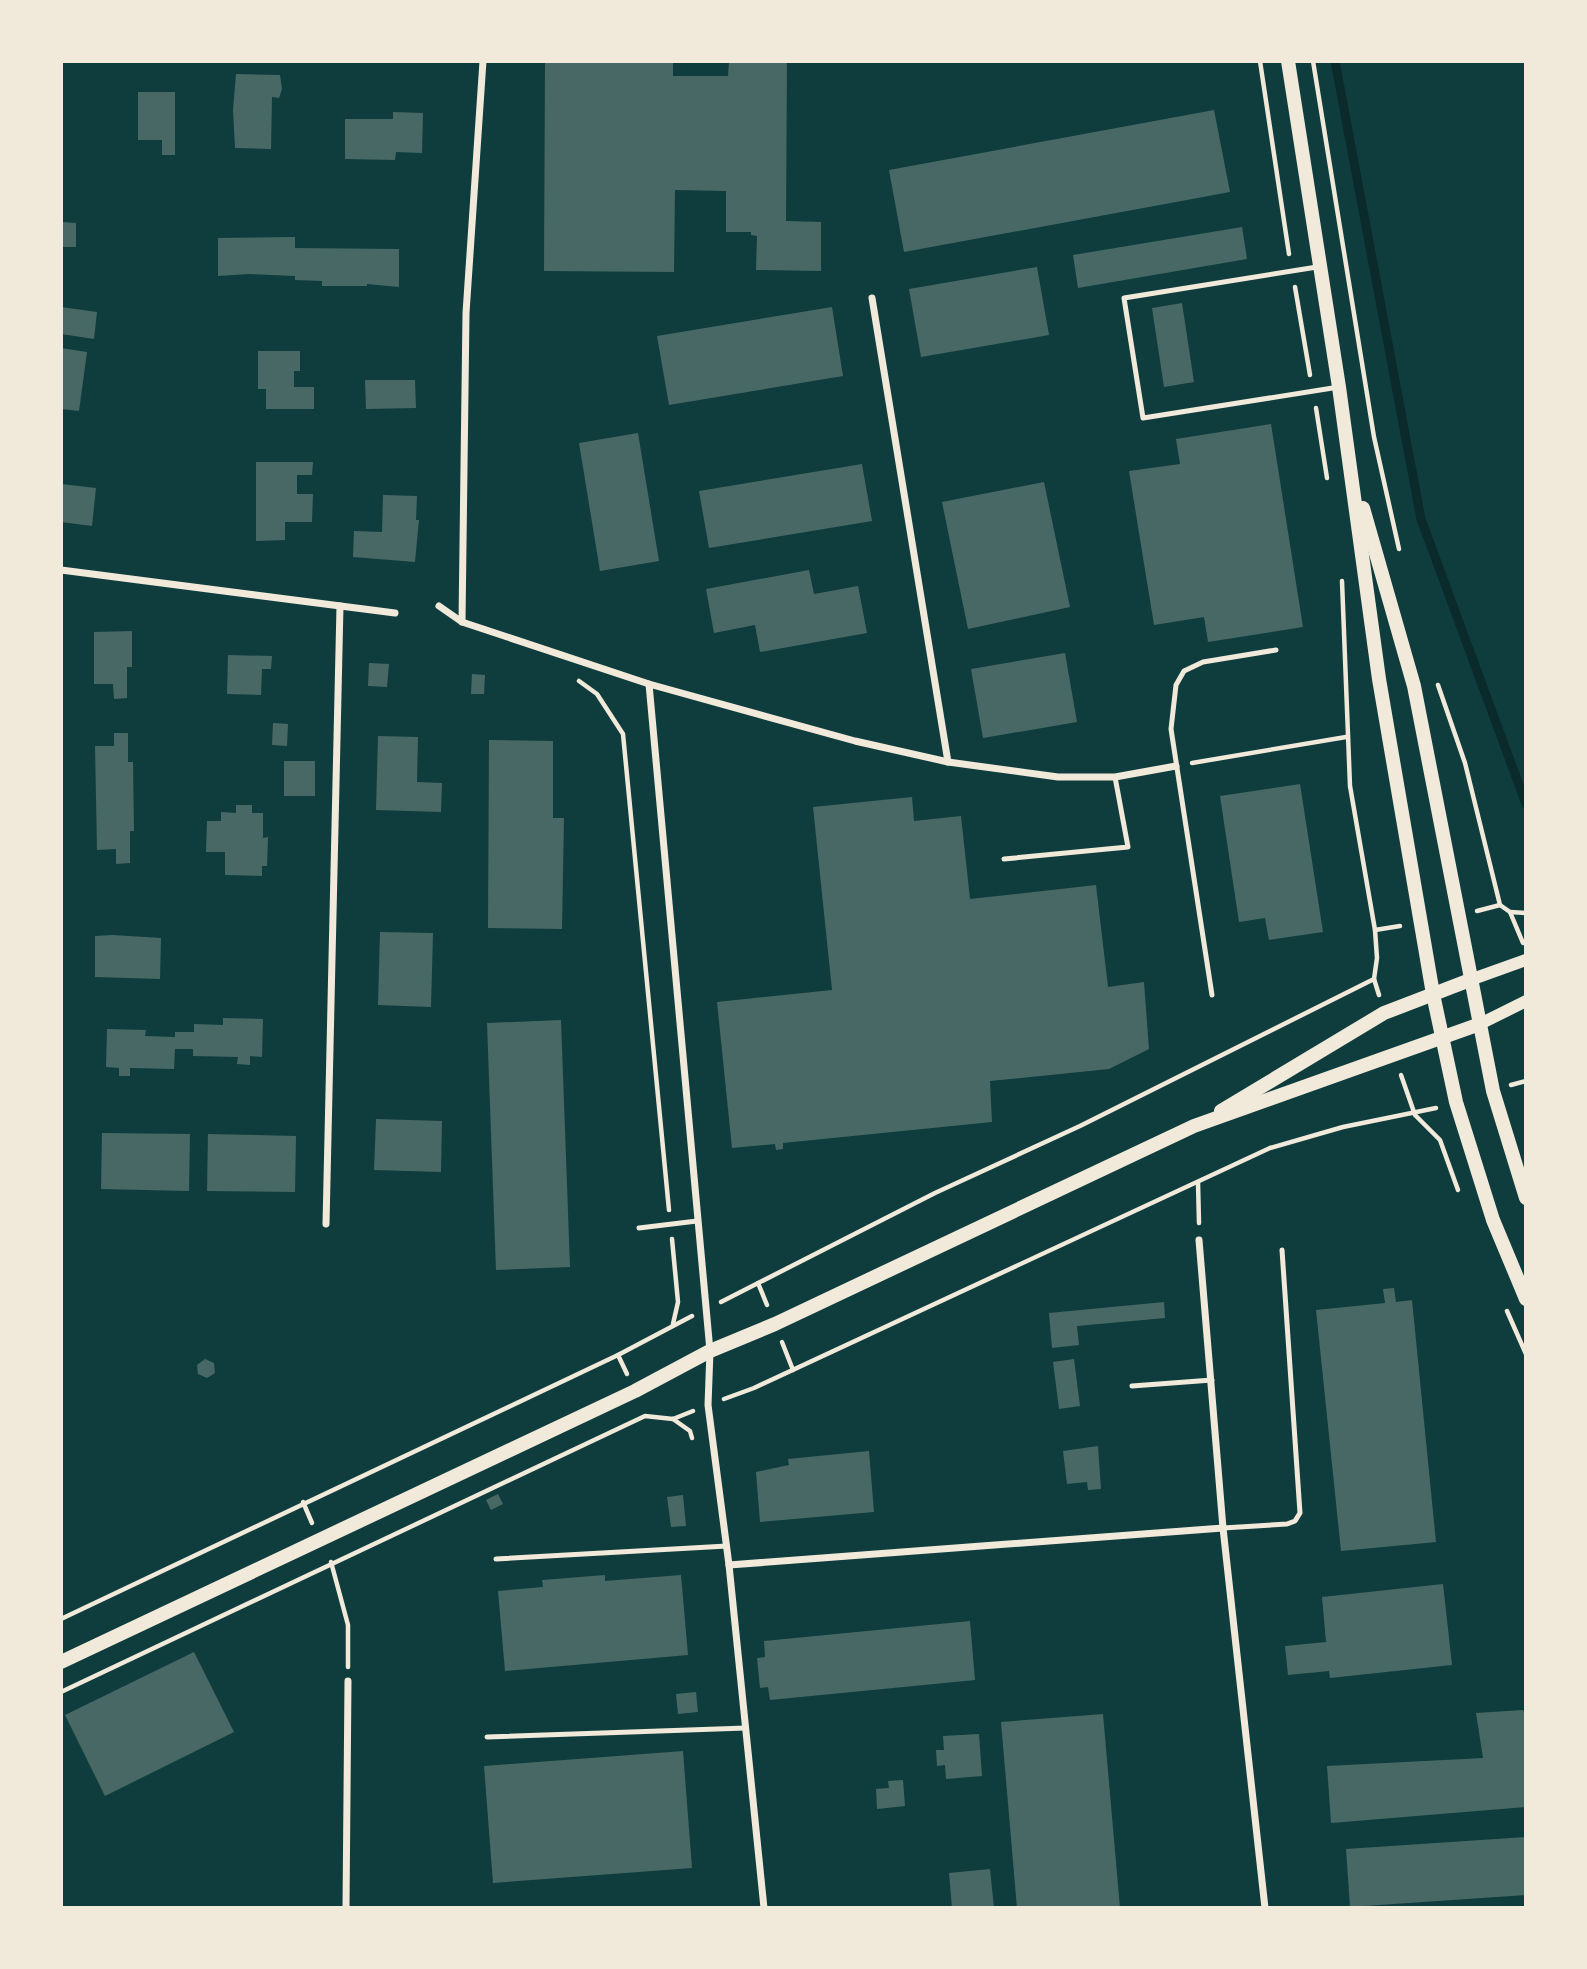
<svg xmlns="http://www.w3.org/2000/svg" width="1587" height="1969" viewBox="0 0 1587 1969" font-family="Poppins,sans-serif">
  <rect width="100%" height="100%" fill="#0f3d3e"/>
  <g fill="none" stroke-linecap="round" stroke-linejoin="round">
    <polyline stroke="#0a2a2b" stroke-width="9" points="1335,61 1421,519 1526,804"/>
  </g>
  <g fill="#486865">
    <polygon points="545,61 673,61 673,76 728,76 729,61 787,61 786,221 821,222 821,271 756,270 757,236 751,235 751,232 726,232 726,191 675,190 674,272 544,271"/>
    <polygon points="236,74 280,75 282,89 279,98 272,97 271,149 235,148 233,110"/>
    <polygon points="138,92 175,92 175,155 162,155 162,140 138,140"/>
    <polygon points="1214,110 1230,192 904,252 889,170"/>
    <polygon points="393,112 423,113 422,153 396,152 395,160 345,159 345,119 393,119"/>
    <polygon points="62,222 76,223 76,247 61,247"/>
    <polygon points="1242,227 1247,259 1078,288 1073,255"/>
    <polygon points="295,237 295,248 399,249 399,287 367,284 367,286 322,286 322,281 295,280 295,276 249,274 218,276 218,238"/>
    <polygon points="1037,267 1049,335 921,357 909,289"/>
    <polygon points="1182,303 1194,382 1164,387 1152,308"/>
    <polygon points="61,307 97,312 94,339 61,334"/>
    <polygon points="832,307 843,376 669,405 657,336"/>
    <polygon points="61,348 87,352 79,411 61,409"/>
    <polygon points="258,351 300,351 300,371 294,371 294,387 314,387 314,409 266,409 266,389 258,389"/>
    <polygon points="365,380 415,380 416,408 366,409"/>
    <polygon points="1271,424 1303,627 1208,642 1204,617 1154,625 1129,471 1180,464 1176,439"/>
    <polygon points="638,433 659,561 600,571 579,443"/>
    <polygon points="256,462 313,462 312,475 297,475 297,494 313,494 312,522 285,522 285,540 256,541"/>
    <polygon points="862,464 872,521 709,548 699,491"/>
    <polygon points="1044,482 1070,607 968,629 942,502"/>
    <polygon points="61,484 96,488 92,526 61,522"/>
    <polygon points="383,495 417,496 416,520 419,520 415,562 353,557 354,531 382,532"/>
    <polygon points="809,570 814,594 858,586 867,633 760,652 755,625 714,633 706,589"/>
    <polygon points="132,631 132,667 127,667 127,698 114,699 113,684 94,684 94,632"/>
    <polygon points="1065,653 1077,722 983,738 971,669"/>
    <polygon points="228,655 272,656 271,669 262,669 261,695 227,694"/>
    <polygon points="369,663 389,664 387,687 368,686"/>
    <polygon points="472,674 485,675 484,694 471,694"/>
    <polygon points="273,723 288,724 287,746 272,745"/>
    <polygon points="114,733 128,733 128,762 133,762 134,831 130,831 130,863 116,864 116,849 97,850 95,746 114,746"/>
    <polygon points="378,736 418,737 417,782 442,783 441,812 376,810"/>
    <polygon points="489,740 553,741 553,818 564,818 562,929 488,928"/>
    <rect x="284" y="761" width="31" height="35"/>
    <polygon points="1300,784 1323,932 1269,940 1265,918 1239,922 1220,796"/>
    <polygon points="912,797 914,821 961,816 970,899 1096,885 1108,987 1144,982 1149,1049 1109,1069 990,1081 992,1122 783,1143 783,1149 776,1150 775,1144 732,1148 717,1002 832,990 813,807"/>
    <polygon points="236,805 252,805 252,813 263,813 263,838 268,837 267,866 262,866 262,876 225,875 225,852 206,852 207,821 221,821 221,812 236,813"/>
    <polygon points="380,932 433,933 431,1007 378,1005"/>
    <polygon points="113,935 161,938 160,979 95,977 95,936"/>
    <polygon points="223,1018 263,1019 262,1057 250,1056 250,1065 237,1064 238,1057 193,1056 193,1049 175,1049 174,1069 130,1068 130,1076 119,1076 119,1068 106,1067 107,1029 146,1030 145,1036 175,1037 175,1032 194,1032 194,1024 223,1025"/>
    <polygon points="561,1020 570,1267 496,1270 487,1023"/>
    <polygon points="376,1119 442,1121 441,1172 374,1170"/>
    <polygon points="102,1133 190,1134 189,1191 101,1189"/>
    <polygon points="208,1134 296,1136 295,1192 207,1191"/>
    <polygon points="1394,1288 1396,1302 1412,1300 1436,1542 1341,1551 1316,1310 1385,1303 1383,1289"/>
    <polygon points="1164,1302 1165,1318 1077,1326 1079,1345 1052,1348 1049,1313"/>
    <polygon points="205,1359 214,1363 215,1373 207,1378 198,1374 197,1365"/>
    <polygon points="1074,1359 1080,1406 1059,1409 1053,1362"/>
    <polygon points="1098,1446 1101,1489 1088,1490 1087,1482 1067,1484 1063,1451"/>
    <polygon points="869,1451 874,1512 760,1522 756,1472 789,1465 788,1459"/>
    <polygon points="498,1494 503,1504 491,1510 486,1500"/>
    <polygon points="683,1495 686,1526 671,1527 667,1497"/>
    <polygon points="605,1575 605,1581 681,1575 688,1655 505,1671 498,1591 543,1587 542,1580"/>
    <polygon points="1443,1584 1452,1665 1330,1678 1329,1671 1288,1675 1285,1646 1326,1642 1322,1597"/>
    <polygon points="970,1621 975,1680 770,1700 768,1687 760,1688 757,1658 765,1657 764,1641"/>
    <polygon points="194,1652 234,1732 105,1796 65,1715"/>
    <polygon points="696,1692 698,1712 678,1714 676,1694"/>
    <polygon points="1523,1710 1526,1715 1526,1807 1331,1823 1327,1766 1483,1758 1476,1713"/>
    <polygon points="1103,1714 1120,1908 1017,1908 1001,1722"/>
    <polygon points="979,1734 982,1776 946,1779 945,1765 937,1766 936,1750 944,1750 943,1736"/>
    <polygon points="683,1751 692,1868 493,1883 484,1766"/>
    <polygon points="903,1780 905,1806 877,1809 876,1789 889,1788 888,1781"/>
    <polygon points="1526,1837 1526,1895 1350,1907 1346,1849"/>
    <polygon points="990,1869 994,1908 952,1908 949,1873"/>
  </g>
  <g fill="none" stroke-linecap="round" stroke-linejoin="round">
    <g stroke="#f1e9da" stroke-width="4.5">
      <polyline points="1260,61 1289,254"/>
      <polyline points="1313,61 1374,437 1399,549"/>
      <polyline points="1295,287 1310,375"/>
      <polyline points="1316,408 1327,478"/>
      <polyline points="1342,581 1350,786 1375,930 1377,958 1374,979 1379,995"/>
      <polyline points="579,681 597,694 623,734 669,1210"/>
      <polyline points="1438,685 1465,763 1500,905 1510,912 1523,943"/>
      <polyline points="1192,763 1346,737"/>
      <polyline points="1477,911 1500,905"/>
      <polyline points="1510,912 1526,913"/>
      <polyline points="1375,930 1400,926"/>
      <polyline points="1401,1075 1415,1115 1440,1140 1458,1190"/>
      <polyline points="1511,1085 1526,1081"/>
      <polyline points="1198,1182 1199,1223"/>
      <polyline points="672,1239 678,1302 673,1324"/>
      <polyline points="758,1283 767,1305"/>
      <polyline points="721,1302 935,1193 1080,1126 1374,979"/>
      <polyline points="1507,1311 1526,1354"/>
      <polyline points="782,1342 793,1370"/>
      <polyline points="618,1355 627,1374"/>
      <polyline points="724,1399 754,1388 1270,1148 1343,1127 1436,1108"/>
      <polyline points="673,1419 690,1431 692,1438"/>
      <polyline points="303,1502 312,1523"/>
      <polyline points="331,1562 348,1625 348,1667"/>
      <polyline points="61,1619 618,1355 692,1316"/>
      <polyline points="61,1692 645,1416 673,1419 693,1411"/>
    </g>
    <g stroke="#f1e9da" stroke-width="5">
      <polyline points="1317,267 1124,298 1143,418 1339,387"/>
      <polyline points="1004,859 1128,847 1115,777"/>
      <polyline points="1212,995 1171,729 1176,685 1184,671 1203,662 1276,650"/>
      <polyline points="639,1228 697,1221"/>
      <polyline points="1132,1386 1212,1380"/>
      <polyline points="1223,1528 1287,1524 1295,1521 1300,1513 1282,1250"/>
      <polyline points="496,1559 727,1546"/>
      <polyline points="487,1737 746,1728"/>
    </g>
    <g stroke="#f1e9da" stroke-width="7">
      <polyline points="872,298 948,762"/>
      <polyline points="61,570 395,613"/>
      <polyline points="439,606 462,622 649,684"/>
      <polyline points="462,622 466,313 483,61"/>
      <polyline points="326,1224 340,606"/>
      <polyline points="1199,1240 1223,1528 1265,1908"/>
      <polyline points="729,1565 1223,1528"/>
      <polyline points="346,1908 348,1681"/>
      <polyline points="764,1908 729,1565 708,1405 710,1351 649,684 855,741 948,762 1058,777 1115,777 1176,766"/>
    </g>
    <g stroke="#f1e9da" stroke-width="12">
      <polyline points="1470,980 1526,960"/>
      <polyline points="1480,1024 1526,1001"/>
    </g>
    <g stroke="#f1e9da" stroke-width="14">
      <polyline points="1288,61 1339,387 1379,679 1433,994 1456,1102 1493,1220 1526,1299"/>
      <polyline points="1363,508 1414,686 1493,1091 1526,1198"/>
      <polyline points="1221,1111 1384,1013 1470,980"/>
      <polyline points="61,1662 635,1391 710,1351 775,1324 1194,1126 1480,1024"/>
    </g>
  </g>
  <rect width="1587" height="1969" fill="none" stroke="#f1e9da" stroke-width="126"/>
</svg>
